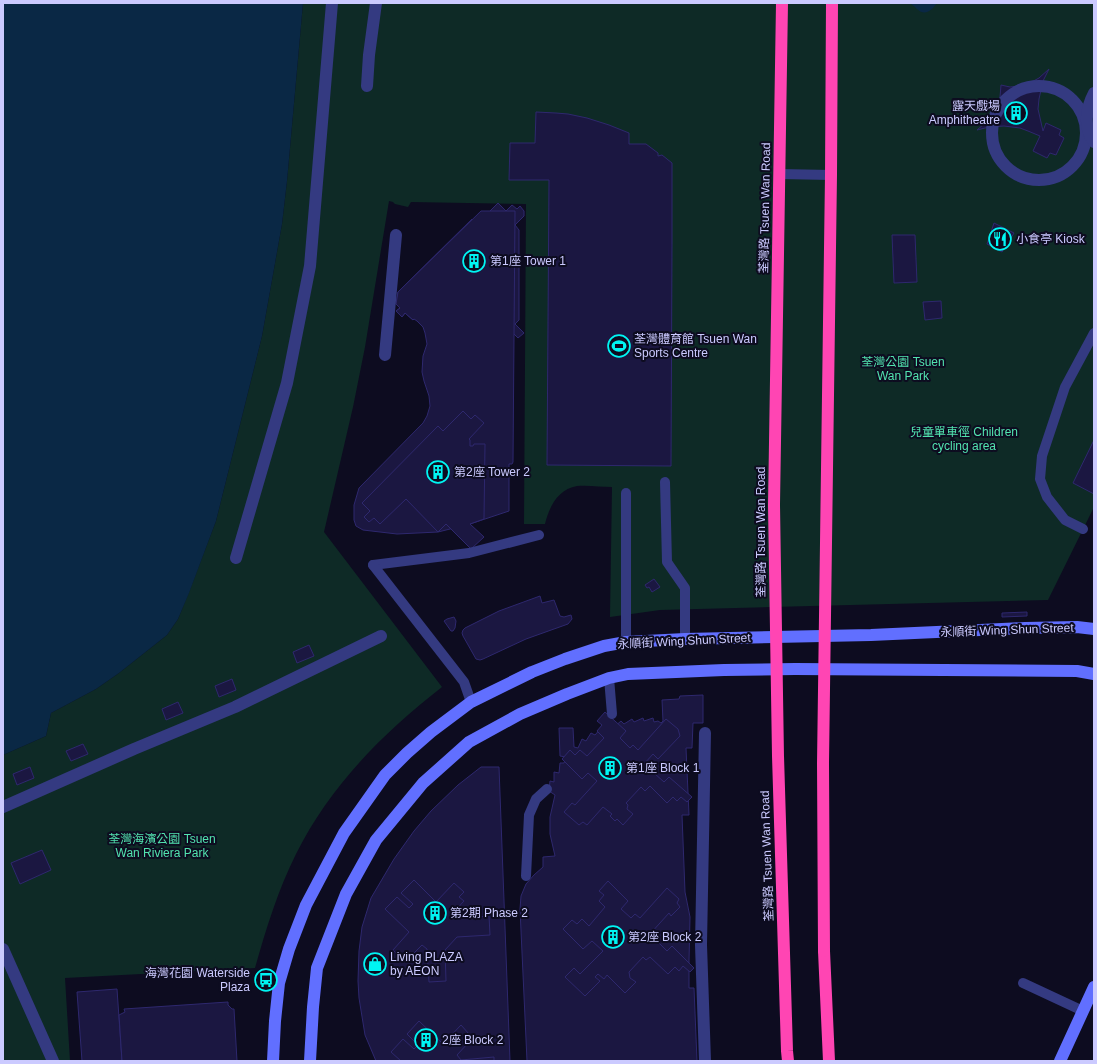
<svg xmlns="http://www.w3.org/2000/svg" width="1097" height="1064" viewBox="0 0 1097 1064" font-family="Helvetica,'Noto Sans TC',sans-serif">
  <rect width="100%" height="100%" fill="#0d0c20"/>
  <path fill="#0e2a26" d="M303,3H1094V507L1048,600L660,610L610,617L612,487C601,487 589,485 577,486C558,489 549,507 545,524H524L526,204L411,202L408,207L395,204L393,202L389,201L365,347L353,407L324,532L442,687C383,733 330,786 296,854C278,890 266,929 255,968L65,978L70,1061H3V755L46,736L51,713L96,689L119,673L167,635L178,619L189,592L216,521L262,336L282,224L287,181Z"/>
  <g fill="#0a2845">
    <polygon points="3,3 303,3 287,181 282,224 262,336 216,521 189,593 178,619 167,635 119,673 96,689 51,713 46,736 3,755"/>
    <path d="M909,3H937C932,10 925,17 917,9C914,6 913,5 909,3Z"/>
  </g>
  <g fill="#1b1741" stroke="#2e286e">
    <polygon points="1049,69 1043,81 1039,99 1038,109 1043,131 1046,123 1061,130 1059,135 1064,138 1056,155 1050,153 1047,158 1033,151 1040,136 1028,131 1020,128 1004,126 989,127 977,130 991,118 996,109 1000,97 1001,85 1010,87 1026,85 1039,78"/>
    <polygon points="536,112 556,113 568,114 587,118 609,125 629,133 629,144 646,144 658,153 658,156 662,155 672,163 672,243 671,466 547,465 549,180 509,180 510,143 535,143"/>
    <polygon points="498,203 506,211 512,205 517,209 520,206 524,211 524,216 515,225 519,230 519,320 515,324 524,333 518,338 512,332 505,340 487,322 477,332 439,293 413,320 405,313 402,317 396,311 400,308 396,304 398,292 472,219 477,224"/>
    <polygon points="481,211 515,211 513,462 512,464 509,464 509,511 470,524 438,532 397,534 363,530 356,526 354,520 354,505 359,488 423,423 427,416 430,406 429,396 424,381 422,372 423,356 427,344 425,333 423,327 417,321 414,319 413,320 405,313 402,317 396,311 400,308 396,304 398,292"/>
    <polygon points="994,223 1014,233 1002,252 987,244"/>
    <polygon points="892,235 915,235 917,282 894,283"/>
    <polygon points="941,301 942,318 925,320 923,302"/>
    <polygon points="463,411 471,419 475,415 484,423 469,439 470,440 470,446 473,446 474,444 485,444 484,519 470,524 484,537 471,549 446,524 438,532 406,499 380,524 374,518 369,522 364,517 370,511 362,503 438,426 443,431"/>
    <polygon points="1094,440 1094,494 1073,483"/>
    <polygon points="654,579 660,587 652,592 649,587 647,588 645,585"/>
    <polygon points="540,596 542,603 554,600 560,616 564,617 571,615 572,619 568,624 526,639 483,659 480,660 476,659 463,636 462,633 463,630 465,628 499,611"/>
    <polygon points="1027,612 1027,616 1002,617 1002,613"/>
    <polygon points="454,617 456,621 455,628 453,631 451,631 444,621 447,619"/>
    <polygon points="309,645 314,656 297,663 293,652"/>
    <polygon points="232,679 236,690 219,697 215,686"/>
    <polygon points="703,695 703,723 693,723 692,748 686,748 689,815 682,815 685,892 690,917 689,961 689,988 694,988 697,1061 527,1061 520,909 521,896 526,884 534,875 543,867 543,857 555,856 550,834 550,817 555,795 549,791 550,781 554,782 554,772 559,773 560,763 564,763 566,757 560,756 559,728 573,728 574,747 578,748 582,739 586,741 591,733 595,735 601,728 604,731 611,724 614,727 621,721 624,724 632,719 634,722 643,718 644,721 653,718 654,722 658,721 661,723 663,721 662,700 679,699 680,696"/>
    <polygon points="178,702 183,713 166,720 162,709"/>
    <polygon points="605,712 626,731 620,738 630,748 633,745 638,750 666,719 678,729 680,736 658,759 653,754 644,764 664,782 669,777 692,797 687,802 681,797 677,801 673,797 667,803 650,786 645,791 641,787 626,803 628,805 627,809 633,814 623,825 617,819 615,821 610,816 612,814 603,807 587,825 583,822 579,825 564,812 572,803 575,805 597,781 588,773 582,779 562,759 570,750 575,755 580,750 587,756 604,738 597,731 602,725 597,721"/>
    <polygon points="83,744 88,754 71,761 66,751"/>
    <polygon points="30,767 34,778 17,785 13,774"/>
    <polygon points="481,767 499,767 510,1061 376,1061 365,1035 359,998 358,981 359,951 362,927 371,898 394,859 414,831 431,811 458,785"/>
    <polygon points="42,850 51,870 20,884 11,863"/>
    <polygon points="414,880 436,902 454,883 464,892 459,897 464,901 451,915 455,919 489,916 490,935 457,937 445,950 446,981 429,982 427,949 422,945 410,957 407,954 402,959 393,950 409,932 385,909 397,897 409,908 413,904 401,893"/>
    <polygon points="608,881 628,901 621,909 631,918 635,914 640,918 667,888 679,899 677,903 680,907 671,916 669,913 650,934 667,951 672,946 694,968 690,972 683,966 679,971 675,967 668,974 650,957 646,960 643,957 629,972 630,978 636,982 625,993 607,975 604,979 598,974 595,977 600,981 585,996 565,977 574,968 580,974 603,951 592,941 583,949 563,929 572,920 577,924 582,919 589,926 605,907 599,901 604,895 599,891"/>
    <polygon points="117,989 122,1061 82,1061 77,992"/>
    <polygon points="228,1002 228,1005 232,1009 234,1009 237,1061 122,1061 119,1015 125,1012 124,1009"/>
    <polygon points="419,1021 443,1044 461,1025 469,1034 465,1038 469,1042 457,1055 461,1060 494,1057 494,1061 401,1061 391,1052 403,1039 414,1049 418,1045 407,1034"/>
  </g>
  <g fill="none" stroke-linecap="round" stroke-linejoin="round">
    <g stroke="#343a81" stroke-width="10">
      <polyline points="780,174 831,175"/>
      <polyline points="665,482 667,562 685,588 685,639"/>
      <polyline points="1083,529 1065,520 1047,497 1040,479 1042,456 1065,387 1094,333"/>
      <polyline points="373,565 469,553 539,535"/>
      <polyline points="373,565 464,682 471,702"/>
      <polyline points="626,642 626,493"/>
      <polyline points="609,678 612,714"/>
      <polyline points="526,876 529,815 536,799 547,789"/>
      <polyline points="1023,983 1083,1011"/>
    </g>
    <g stroke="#343a81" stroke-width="12">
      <circle cx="1039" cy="133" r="47"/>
      <polyline points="367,86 369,55 376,3"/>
      <path d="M1094,93C1086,108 1083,128 1094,142"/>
      <polyline points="385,355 396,235"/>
      <polyline points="236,558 287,383 310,266 332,3"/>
      <polyline points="3,807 134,749 235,707 381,636"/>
      <polyline points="3,949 53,1061"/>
      <polyline points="705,1061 701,945 705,733"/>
    </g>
    <g stroke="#616fff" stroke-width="12">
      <polyline points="273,1061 275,1021 279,983 289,949 306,905 344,833 385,775 407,753 431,732 471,702 532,672 565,659 604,646 626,642 685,639 871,635 1025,628 1077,627 1094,629"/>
      <polyline points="310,1061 313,1007 317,968 346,894 376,840 423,783 469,742 520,714 567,694 609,678 628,674 724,670 795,669 1077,671 1094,674"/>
      <polyline points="1060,1061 1094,987"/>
    </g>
    <polyline stroke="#ff45b3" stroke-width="12" points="824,951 829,1061"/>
    <g stroke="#ff45b3" stroke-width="12">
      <polyline points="782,3 774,505 778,756 787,1051 788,1061"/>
      <polyline points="824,951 823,763 831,175 832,3"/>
    </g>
  </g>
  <defs>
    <g id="building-ring" transform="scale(1.15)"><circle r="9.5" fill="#0d0c20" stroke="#00f5f3" stroke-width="1.5"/><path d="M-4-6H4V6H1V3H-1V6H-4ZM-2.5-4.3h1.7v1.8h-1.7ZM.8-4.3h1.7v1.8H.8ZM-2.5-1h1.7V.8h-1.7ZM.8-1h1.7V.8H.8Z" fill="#00f5f3"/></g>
    <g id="restaurant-ring" transform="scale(1.15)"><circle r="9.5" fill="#0d0c20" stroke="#00f5f3" stroke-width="1.5"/><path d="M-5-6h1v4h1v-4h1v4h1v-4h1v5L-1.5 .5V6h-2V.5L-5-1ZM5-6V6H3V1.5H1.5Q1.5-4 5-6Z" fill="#00f5f3"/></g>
    <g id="stadium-ring" transform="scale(1.15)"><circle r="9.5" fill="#0d0c20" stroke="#00f5f3" stroke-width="1.5"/><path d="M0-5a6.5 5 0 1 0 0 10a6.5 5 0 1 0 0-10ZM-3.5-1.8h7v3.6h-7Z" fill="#00f5f3"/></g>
    <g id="shop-ring" transform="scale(1.15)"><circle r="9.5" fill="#0d0c20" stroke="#00f5f3" stroke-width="1.5"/><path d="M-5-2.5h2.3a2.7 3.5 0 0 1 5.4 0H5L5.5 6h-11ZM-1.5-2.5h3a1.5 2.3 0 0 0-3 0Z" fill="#00f5f3"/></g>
    <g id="bus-ring" transform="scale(1.15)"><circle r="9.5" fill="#0d0c20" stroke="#00f5f3" stroke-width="1.5"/><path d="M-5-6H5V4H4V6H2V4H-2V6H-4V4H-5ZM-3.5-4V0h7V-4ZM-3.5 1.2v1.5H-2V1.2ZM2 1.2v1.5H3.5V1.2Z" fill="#00f5f3"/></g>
  </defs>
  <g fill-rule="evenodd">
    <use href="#building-ring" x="1016" y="113"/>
    <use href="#restaurant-ring" x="1000" y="239"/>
    <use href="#building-ring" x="474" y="261"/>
    <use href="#stadium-ring" x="619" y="346"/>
    <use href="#building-ring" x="438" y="472"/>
    <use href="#building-ring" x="610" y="768"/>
    <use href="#building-ring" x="435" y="913"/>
    <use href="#building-ring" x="613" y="937"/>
    <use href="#shop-ring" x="375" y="964"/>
    <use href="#bus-ring" x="266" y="980"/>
    <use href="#building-ring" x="426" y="1040"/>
  </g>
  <g text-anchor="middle" stroke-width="4" stroke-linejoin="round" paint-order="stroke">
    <g font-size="12" fill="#cbcaff" stroke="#0d0c20" text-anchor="start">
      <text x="1000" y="110" text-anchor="end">露天戲場<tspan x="1000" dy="14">Amphitheatre</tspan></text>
      <text x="1016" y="243">小食亭 Kiosk</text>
      <text x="490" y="265">第1座 Tower 1</text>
      <text x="634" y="343">荃灣體育館 Tsuen Wan<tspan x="634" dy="14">Sports Centre</tspan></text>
      <text x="454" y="476">第2座 Tower 2</text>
      <text x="626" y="772">第1座 Block 1</text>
      <text x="450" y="917">第2期 Phase 2</text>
      <text x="628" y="941">第2座 Block 2</text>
      <text x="390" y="961">Living PLAZA<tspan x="390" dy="14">by AEON</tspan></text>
      <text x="250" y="977" text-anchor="end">海灣花園 Waterside<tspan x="250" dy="14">Plaza</tspan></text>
      <text x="442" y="1044">2座 Block 2</text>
    </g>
    <g font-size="12" fill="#cbcaff" stroke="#0d0c20">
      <text transform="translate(765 208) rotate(-89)" y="4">荃灣路 Tsuen Wan Road</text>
      <text transform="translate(761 532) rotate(-90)" y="4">荃灣路 Tsuen Wan Road</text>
      <text transform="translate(1007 630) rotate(-2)" y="4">永順街 Wing Shun Street</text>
      <text transform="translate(684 641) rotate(-3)" y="4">永順街 Wing Shun Street</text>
      <text transform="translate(767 856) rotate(-92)" y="4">荃灣路 Tsuen Wan Road</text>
    </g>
    <g font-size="12" fill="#52e3af" stroke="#0d0c20">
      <text x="903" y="366">荃灣公園 Tsuen<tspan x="903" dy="14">Wan Park</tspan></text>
      <text x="964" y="436">兒童單車徑 Children<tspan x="964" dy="14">cycling area</tspan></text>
      <text x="162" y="843">荃灣海濱公園 Tsuen<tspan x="162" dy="14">Wan Riviera Park</tspan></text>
    </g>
  </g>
  <rect width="1097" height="1064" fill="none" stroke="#cbcaff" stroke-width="8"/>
</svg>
